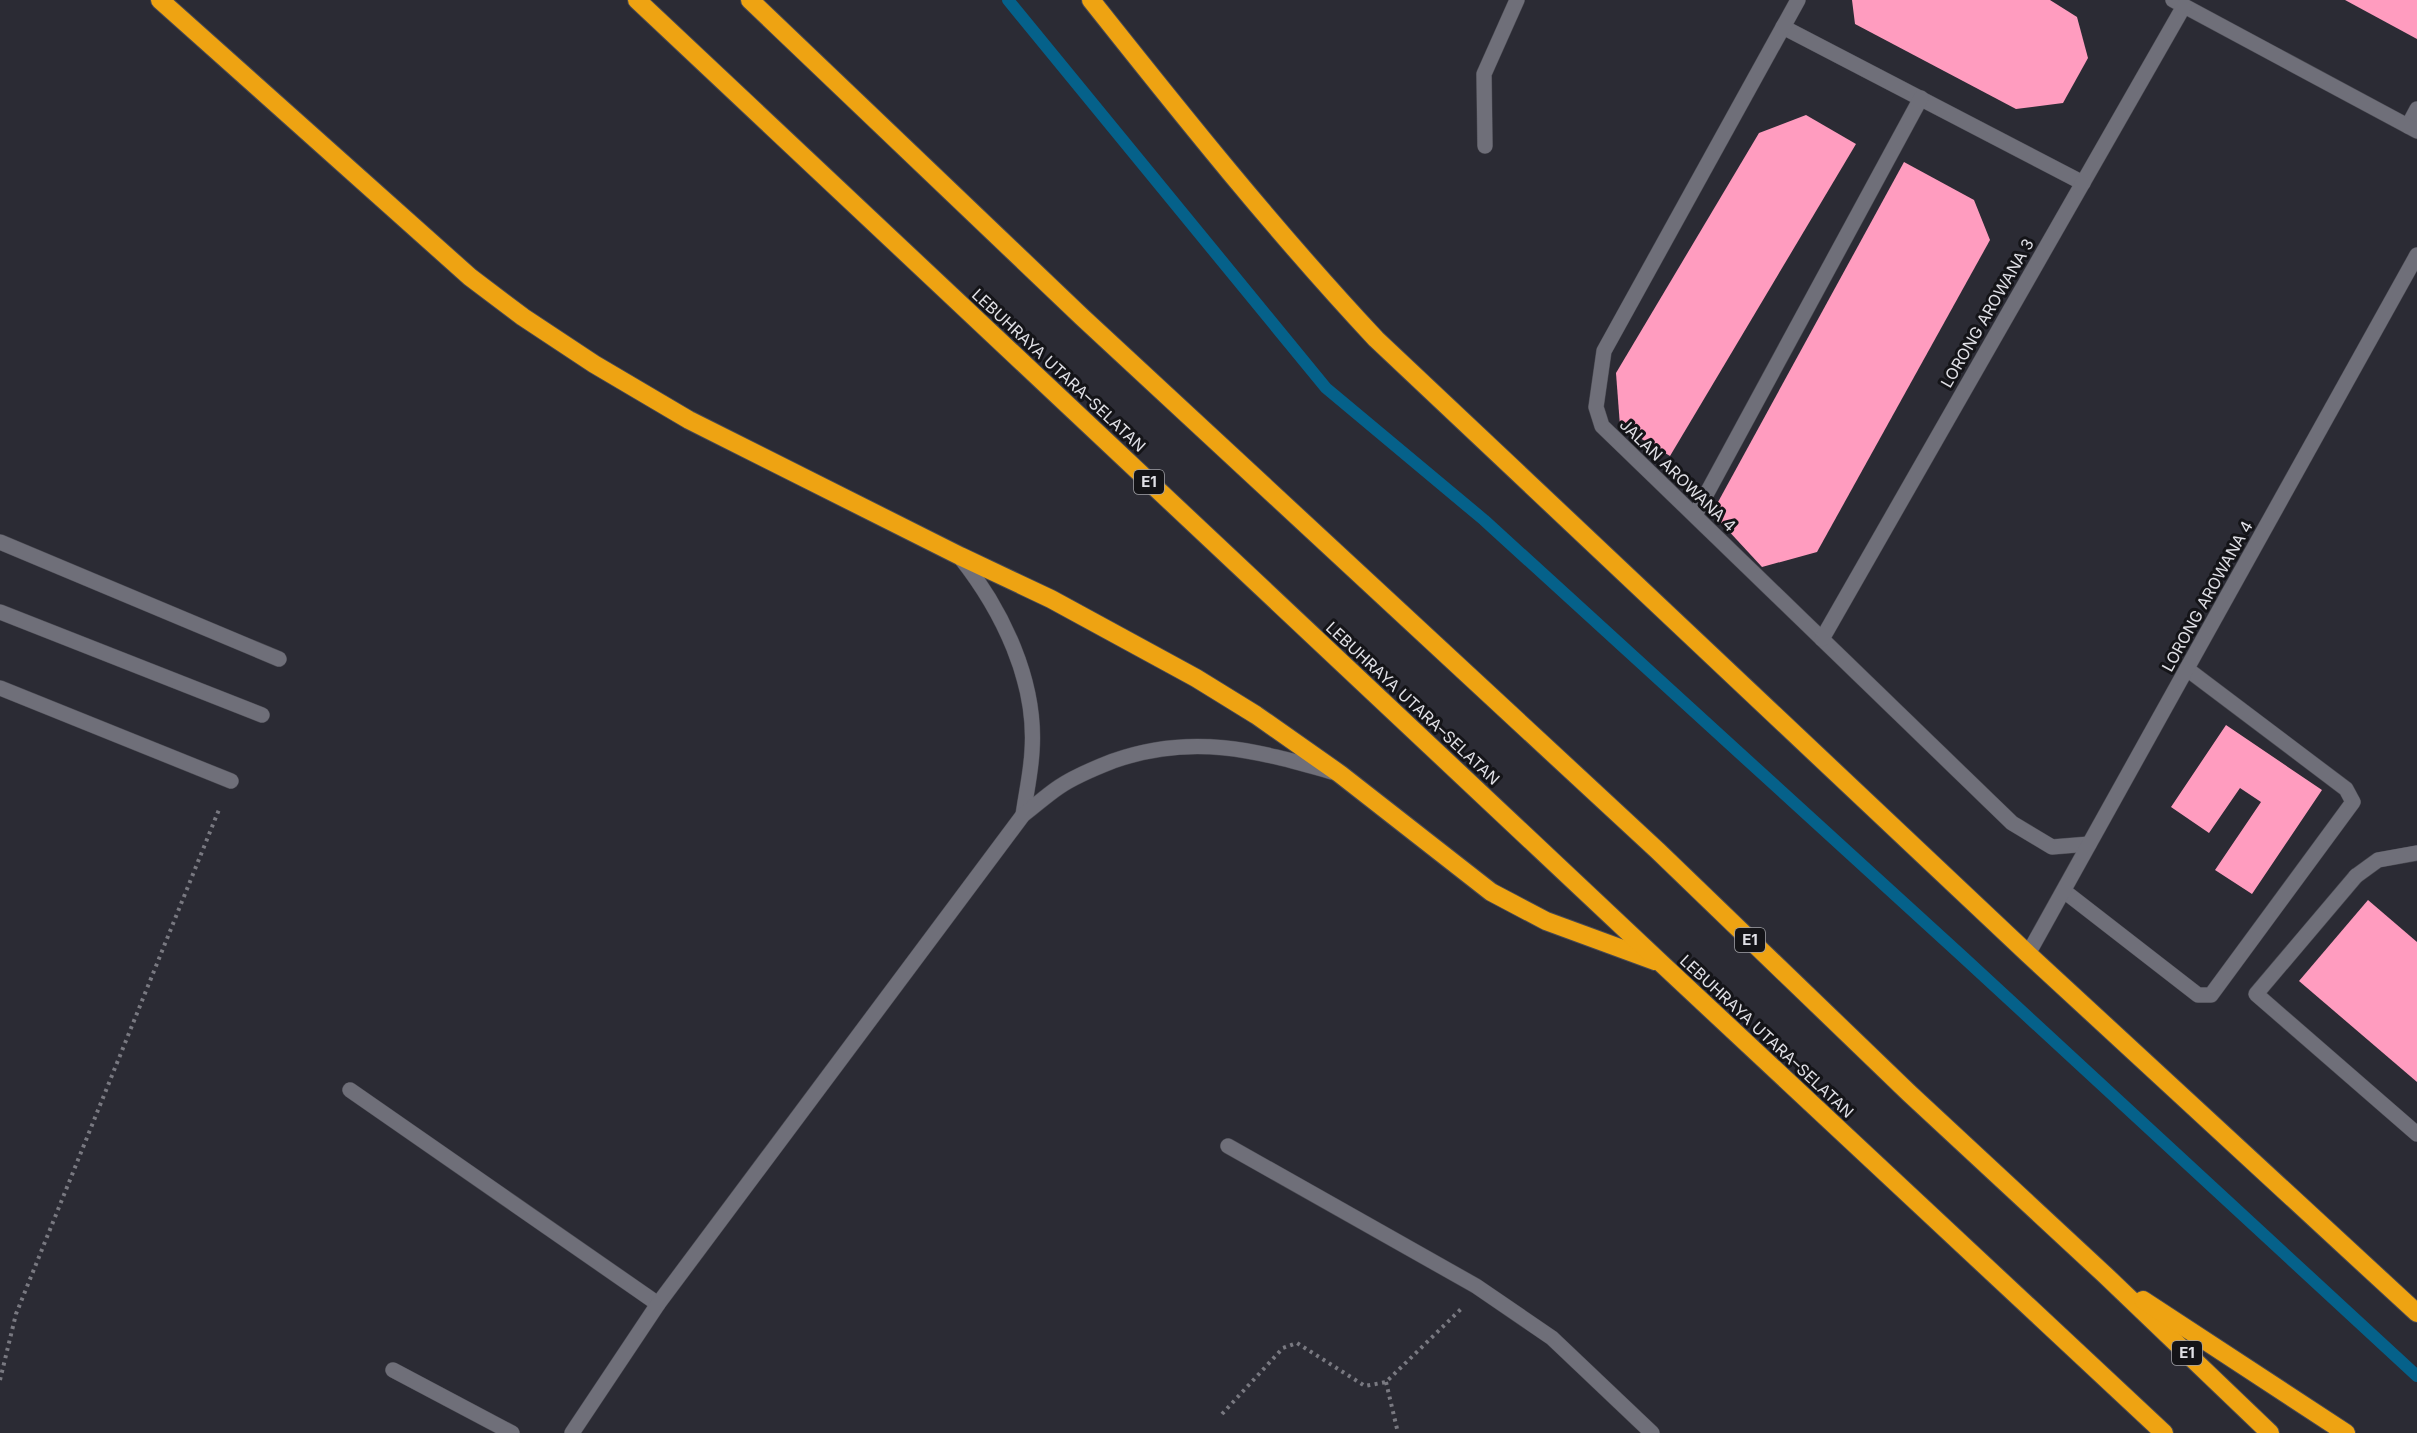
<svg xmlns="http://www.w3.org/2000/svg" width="2417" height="1433" viewBox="0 0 2417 1433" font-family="Inter,sans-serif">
  <rect width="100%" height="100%" fill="#2b2b34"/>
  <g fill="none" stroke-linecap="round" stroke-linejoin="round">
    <polyline stroke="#05618a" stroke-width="12" points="1008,0 1326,388 1484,520 1962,956 2417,1376"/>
  </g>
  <g fill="#ff9cbf">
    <polygon points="1852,0 2050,0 2077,17 2088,58 2063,103 2016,109 1855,24"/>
    <polygon points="2345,0 2417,0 2417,39"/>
    <polygon points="1806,115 1856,144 1670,456 1620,426 1616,373 1759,133"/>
    <polygon points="1904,162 1974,200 1990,240 1817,552 1762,567 1712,513"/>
    <polygon points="2226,725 2322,790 2252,894 2215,870 2261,802 2240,788 2209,833 2171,807"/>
    <polygon points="2368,900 2417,942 2417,1082 2299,981"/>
  </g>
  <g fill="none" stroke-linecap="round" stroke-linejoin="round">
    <g stroke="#494951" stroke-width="16">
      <g id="lane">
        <polyline points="1783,27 2083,183"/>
        <polyline points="2408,126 2417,109"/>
        <polyline points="1485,146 1484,74 1517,0"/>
        <polyline points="1695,515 1921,98"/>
        <polyline points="0,688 231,781"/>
        <polyline points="2356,876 2256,994 2417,1134"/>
        <polyline points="2064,891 2198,995 2211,995 2353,802 2346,789 2187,669"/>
        <polyline points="350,1090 658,1304"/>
        <polyline points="393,1370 512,1433"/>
      </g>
    </g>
    <g stroke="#494951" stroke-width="16">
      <g id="street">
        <polyline points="1798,0 1604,351 1596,407 1602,426 2012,823 2052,847 2089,844"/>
        <polyline points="2173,0 2417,131"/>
        <polyline points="0,542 279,659"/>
        <path d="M960,557C1002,610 1037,681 1032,751C1031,772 1026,794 1023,815"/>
        <polyline points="0,612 262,715"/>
        <polyline points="1822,639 2184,6"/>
        <polyline points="2356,876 2378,860 2417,853"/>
        <polyline points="2028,954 2417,255"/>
        <polyline points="1228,1146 1476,1286 1552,1338 1652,1433"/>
        <path d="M572,1433L658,1304L1023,815C1035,806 1047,795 1059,787C1075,776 1095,768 1113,761C1192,733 1255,750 1332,772"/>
      </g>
    </g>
    <g stroke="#494951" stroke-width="20">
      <g id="highway">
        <polyline points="160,0 470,277 523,317 594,364 689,420 960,556 1051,599 1196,678 1256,715 1340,774 1491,892 1546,921 1655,961"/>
        <polyline points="637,0 1662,964 2164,1433"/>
        <polyline points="750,0 1082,317 1658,851 1909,1093 2104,1274 2270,1433"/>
        <path d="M1091,0C1183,116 1275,231 1376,339L2028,954L2417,1313"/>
        <polyline points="2143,1300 2346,1433"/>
      </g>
    </g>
    <g stroke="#797981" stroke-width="4" stroke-dasharray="3 4.5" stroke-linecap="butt">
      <polyline points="0,1380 16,1314 220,807"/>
      <polyline points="1386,1382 1398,1433"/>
      <polyline points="1222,1414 1283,1348 1297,1343 1365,1386 1386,1382 1461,1309"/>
    </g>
    <use href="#lane" stroke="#6f6f79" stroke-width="15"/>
    <use href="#street" stroke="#6f6f79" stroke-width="15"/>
    <use href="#highway" stroke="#eea312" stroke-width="18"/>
  </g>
  <g text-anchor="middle" stroke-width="6" stroke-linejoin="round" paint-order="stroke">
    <g fill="#141418" stroke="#a3a3a8" stroke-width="1.5">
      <rect x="1134" y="470" width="30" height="24" rx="4.5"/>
      <rect x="1735" y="928" width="30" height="24" rx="4.5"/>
      <rect x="2172" y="1341" width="30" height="24" rx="4.5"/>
    </g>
    <g font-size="15" font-weight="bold" fill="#e0e0e6">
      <text x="1149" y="487">E1</text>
      <text x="1750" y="945">E1</text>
      <text x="2187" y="1358">E1</text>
    </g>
    <g font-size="16" fill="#e0e0e6" stroke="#141418">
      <text transform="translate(1987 313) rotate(-60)" y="6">LORONG AROWANA 3</text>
      <text transform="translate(1059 370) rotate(43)" y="6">LEBUHRAYA UTARA–SELATAN</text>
      <text transform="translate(1678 475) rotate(44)" y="6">JALAN AROWANA 4</text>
      <text transform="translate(2207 596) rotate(-61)" y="6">LORONG AROWANA 4</text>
      <text transform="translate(1413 703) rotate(43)" y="6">LEBUHRAYA UTARA–SELATAN</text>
      <text transform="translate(1767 1036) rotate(43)" y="6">LEBUHRAYA UTARA–SELATAN</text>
    </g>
  </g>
</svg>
